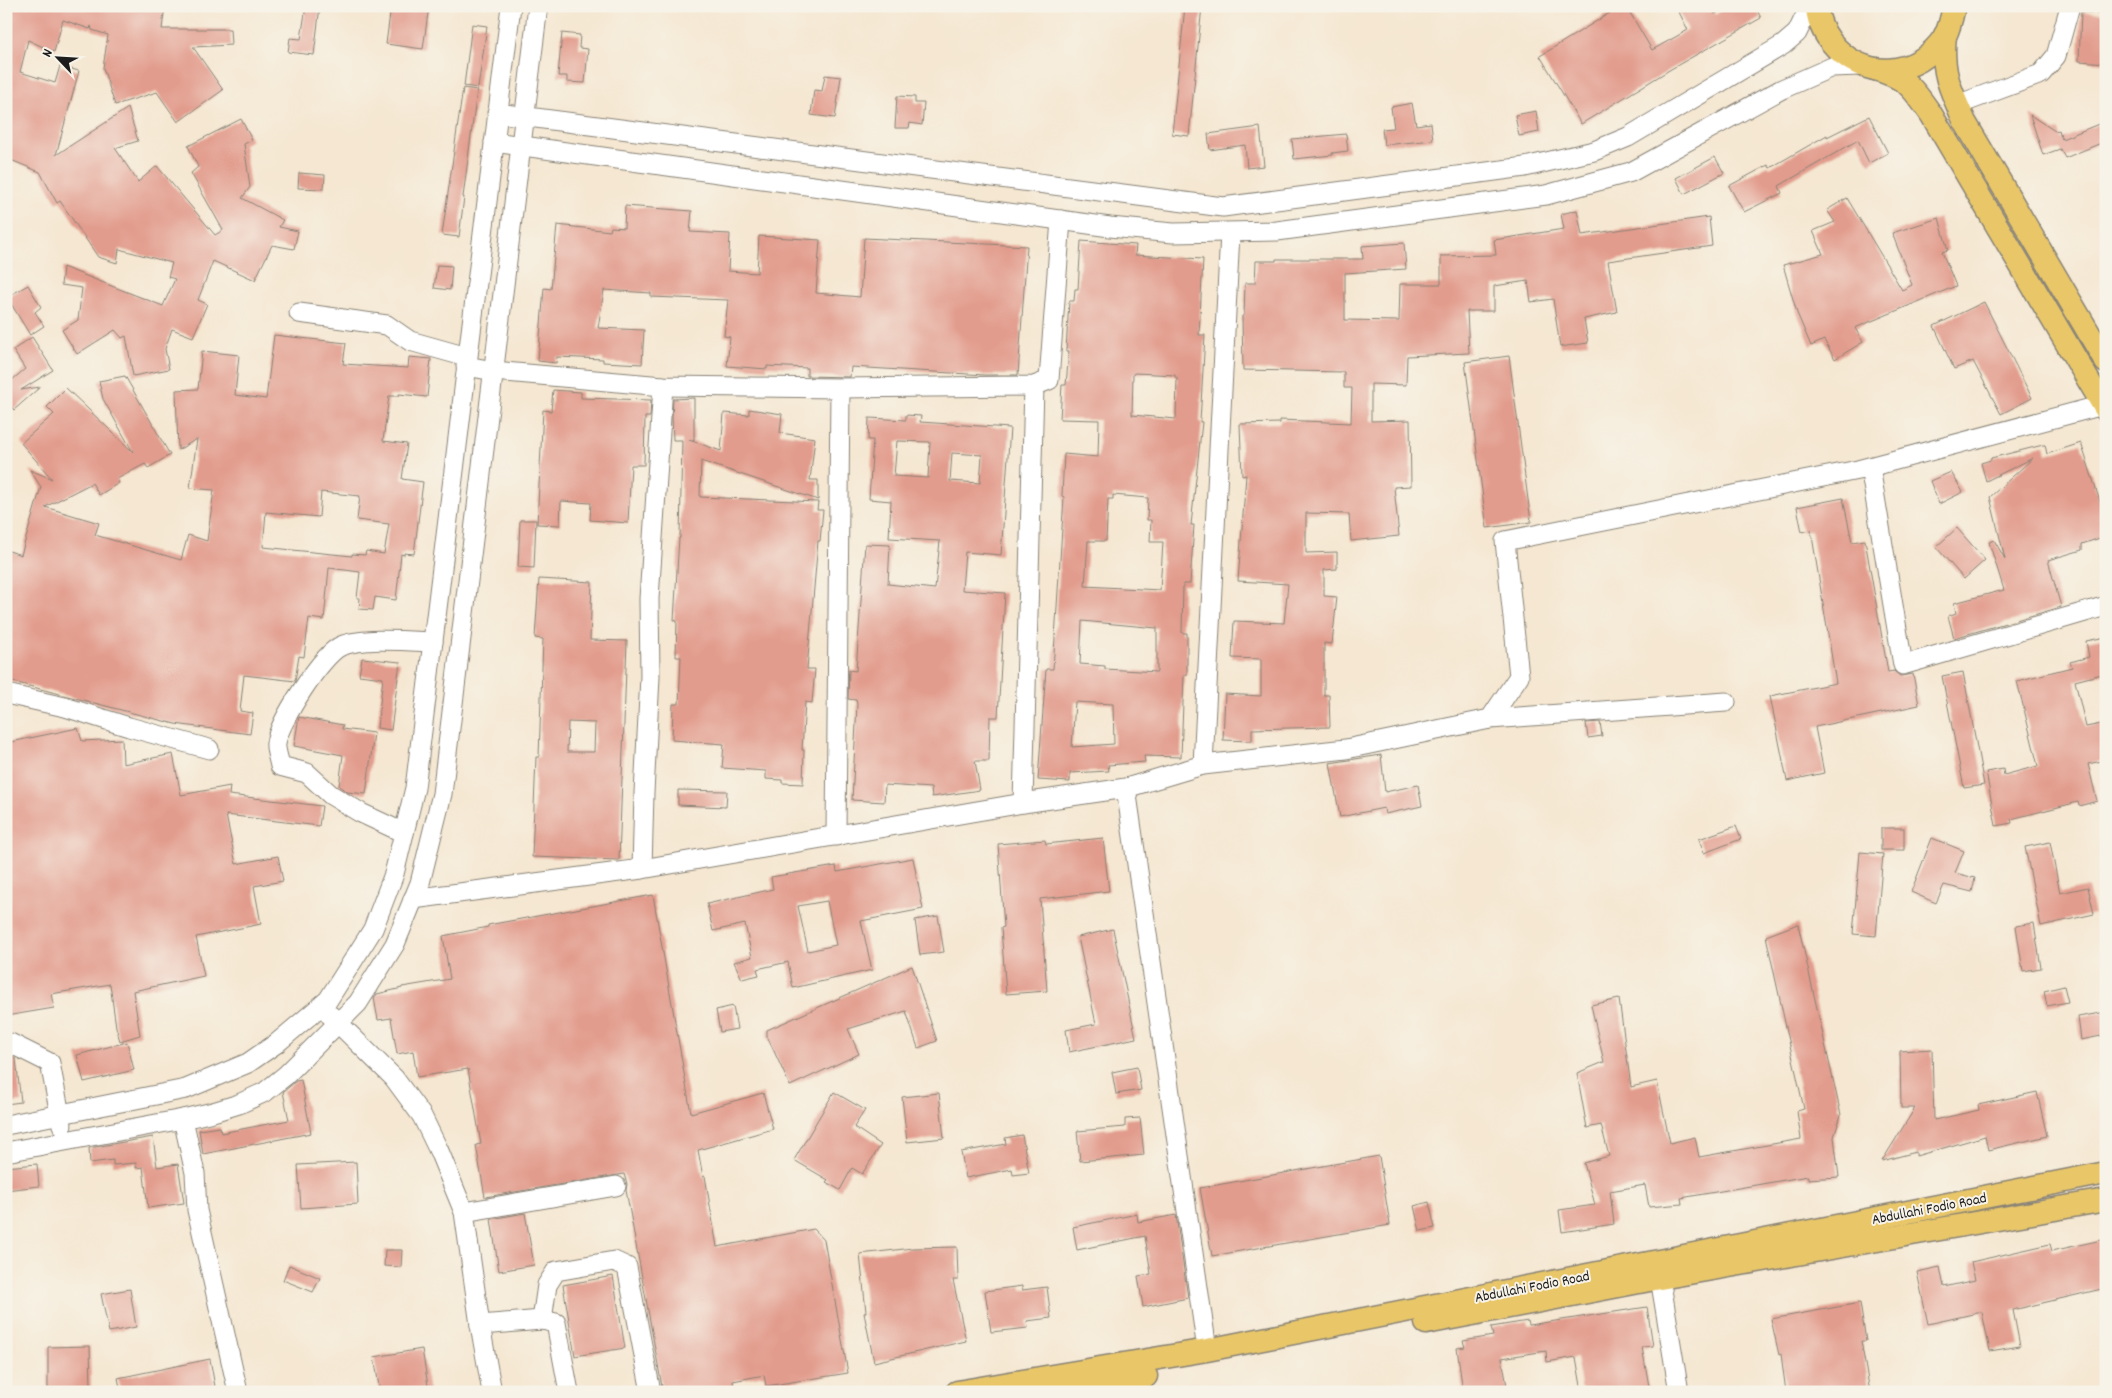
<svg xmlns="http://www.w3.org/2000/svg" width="2112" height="1398" viewBox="0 0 2112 1398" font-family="Dekko,sans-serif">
  <rect width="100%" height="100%" fill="#f7f3e8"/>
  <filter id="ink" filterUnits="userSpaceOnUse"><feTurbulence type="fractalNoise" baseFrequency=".02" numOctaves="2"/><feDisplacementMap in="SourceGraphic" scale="10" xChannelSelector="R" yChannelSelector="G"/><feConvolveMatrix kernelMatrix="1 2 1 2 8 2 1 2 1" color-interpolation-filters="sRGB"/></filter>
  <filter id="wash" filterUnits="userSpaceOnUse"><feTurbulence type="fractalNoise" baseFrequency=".0096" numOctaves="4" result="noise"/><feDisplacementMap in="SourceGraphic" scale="20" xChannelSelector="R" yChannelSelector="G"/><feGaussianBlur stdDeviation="1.12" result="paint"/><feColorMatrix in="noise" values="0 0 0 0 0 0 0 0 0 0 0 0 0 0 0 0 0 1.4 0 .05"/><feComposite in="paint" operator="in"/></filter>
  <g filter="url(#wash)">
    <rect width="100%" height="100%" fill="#f5e7d1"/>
    <g id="blocks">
      <g fill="#e29c8d" fill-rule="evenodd">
        <polygon points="15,6 165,6 162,29 230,29 231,45 193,47 223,90 178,122 157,92 115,105 103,68 108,35 92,30 91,26 90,29 63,20 54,52 28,40 20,72 55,83 60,66 79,71 56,155 128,108 138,141 115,148 138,182 157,166 215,235 223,230 191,173 198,167 188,146 241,119 252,140 244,144 250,187 242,198 283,220 279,227 298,231 294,249 272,245 255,280 213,261 198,300 207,304 193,337 172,329 165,349 169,369 133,376 126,336 122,338 115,330 77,354 62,330 78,320 82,288 61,285 63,267 163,306 175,279 168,277 172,263 119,249 117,263 98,257 60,201 57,203 40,172 6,158 6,24"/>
        <polygon points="306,6 320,6 314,55 288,52 290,38 301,39"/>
        <polygon points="391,6 429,6 423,49 386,44"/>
        <polygon points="1185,6 1202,6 1189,136 1172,134"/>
        <polygon points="1621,6 1626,6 1652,50 1688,30 1676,6 1711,6 1715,14 1729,6 1755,6 1761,18 1671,69 1581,124 1540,56"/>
        <polygon points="2081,12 2106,13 2106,63 2079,61"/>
        <polygon points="472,24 487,26 478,88 464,86"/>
        <polygon points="562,33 580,35 579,48 588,49 585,83 567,82 567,76 558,76"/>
        <polygon points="825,75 841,77 835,118 811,115 814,90 822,91"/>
        <polygon points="463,88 477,90 463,197 464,197 459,237 442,235"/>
        <polygon points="897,96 915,97 915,103 924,103 922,125 910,123 909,128 895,128"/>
        <polygon points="1412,103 1416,125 1431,123 1433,140 1384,145 1382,129 1394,128 1391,107"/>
        <polygon points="1536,111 1539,132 1519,136 1515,115"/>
        <polygon points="2030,115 2055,131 2059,130 2062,139 2106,121 2106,141 2065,158 2060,149 2043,155"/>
        <polygon points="1869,116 1888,153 1869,163 1858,140 1779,186 1782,193 1744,212 1729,186 1768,165 1770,168 1827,135 1827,137"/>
        <polygon points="1260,127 1264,166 1247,168 1245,145 1210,150 1208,134"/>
        <polygon points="1346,134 1348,151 1332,153 1333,155 1294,159 1292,139"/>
        <polygon points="1715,157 1724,173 1684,194 1676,178"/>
        <polygon points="299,173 325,175 324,189 298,188"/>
        <polygon points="1847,198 1902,290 1912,285 1892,233 1939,218 1948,250 1942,252 1956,286 1855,328 1863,342 1835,359 1824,340 1811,346 1797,313 1783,265 1823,254 1813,231 1835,222 1827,210"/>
        <polygon points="625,206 692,211 690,232 730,234 728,271 757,273 759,236 820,240 816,293 860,297 864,238 1027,246 1018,375 985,375 851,367 850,377 807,376 807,368 767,366 767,369 727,366 730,337 724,336 728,300 651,297 651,293 604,290 598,328 644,330 642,364 603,362 603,359 557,357 556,363 538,361 544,288 551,289 557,225 610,231 611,227 624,228"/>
        <polygon points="1577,210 1582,235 1709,217 1712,246 1608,261 1617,312 1584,319 1588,343 1560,347 1553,299 1531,302 1528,281 1494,286 1494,311 1467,311 1469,353 1407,356 1406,385 1371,384 1371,421 1410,420 1411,486 1394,487 1399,536 1351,541 1349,514 1306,513 1306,553 1337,552 1337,569 1324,570 1324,596 1337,597 1332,644 1324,643 1324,695 1329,695 1330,727 1252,729 1252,741 1223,740 1225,694 1261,696 1261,659 1232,658 1234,621 1284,623 1288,584 1238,581 1246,475 1242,476 1240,424 1280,423 1280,420 1351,423 1352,388 1344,388 1344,372 1243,370 1242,316 1244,316 1245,283 1255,283 1256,261 1276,261 1276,259 1363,259 1362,246 1404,243 1406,269 1345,273 1345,320 1399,321 1400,284 1441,284 1441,256 1496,255 1494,240 1564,229 1561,214"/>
        <path d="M1081,241L1136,245L1135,255L1203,259L1199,335H1205L1200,422H1202L1191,525H1194L1190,584H1183L1182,633H1187V675H1184L1181,757L1144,756L1145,762L1108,765L1109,771L1070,773V782L1038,780L1046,669H1053L1064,497L1062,496L1064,454L1098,457L1099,420L1060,419L1062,385H1066L1069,351H1066L1069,301H1074L1075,289H1078ZM1135,373L1175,375V377L1177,378L1176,419L1132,415L1133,374ZM1113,495L1148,498L1147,520H1151L1150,542H1163L1160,590L1085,586L1088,541H1106L1108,499H1113ZM1082,621L1157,628V672L1105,669V666L1080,664ZM1075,702L1113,704L1114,744L1072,747Z"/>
        <polygon points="437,265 452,266 450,290 434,288"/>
        <polygon points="28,285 41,307 35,312 44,326 30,335 7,297"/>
        <polygon points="1984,302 2032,398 2001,414 1973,361 1954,369 1934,326"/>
        <path d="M274,335L346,343L343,364L408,368L409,357L431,359L427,397L399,394V396H389L383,441L407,444L402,479L423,482L414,554L404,553V555L401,554L396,600L375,597L373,610L359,609L360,598H357L360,572L329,568L324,620L309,618L304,657L299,656L295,681L244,675L240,711L253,713L250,734L175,724L6,680V550L21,555L41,487L30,470L52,479L21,443L54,414L47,407L66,388L133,452L103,399L99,381L125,376L170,455L148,468L145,464L117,479L119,483L99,495L92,483L45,507L99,523L95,535L181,560L188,535L207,541L214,490L190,488L197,439L178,450L176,390L198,389L202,351L239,355L235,395L266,399ZM321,492L360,496L357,520L389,524L384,554L366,551L365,555L352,554V556L263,547L266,512L319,517Z"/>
        <polygon points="32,337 53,370 21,390 40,387 14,410 6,401 6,385 25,369 13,350"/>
        <polygon points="1509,356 1531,522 1487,528 1465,362"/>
        <polygon points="553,390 581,392 581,398 651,400 650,417 645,417 644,465 631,465 628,523 590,520 591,503 561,501 560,525 537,524 543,410 551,411"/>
        <polygon points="694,398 694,440 689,440 721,451 724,413 749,415 749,409 782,414 780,433 815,438 810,480 818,480 818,500 701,461 700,497 818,502 817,510 823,510 820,541 818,541 807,669 815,669 812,703 805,702 802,750 804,750 803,784 782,783 782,780 766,779 766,771 722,768 724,744 672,740 673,704 679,704 681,657 676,657 677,621 674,620 679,538 680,538 682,440 673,440 672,417 673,399"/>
        <path d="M906,415L921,416L920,422L1010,428L1001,555L965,552L962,590L1005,593L998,717H990L989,761H975L980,790L932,797L931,788L885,785L884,802L852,800L857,704L856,700L848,699L849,670L856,671L865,544L890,545L888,584L935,589L940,541L889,538L891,501L869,499L873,440H868L869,418L906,420ZM897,441L930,442L928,478L894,476ZM952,453L982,455L980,483L950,481Z"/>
        <polygon points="2081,443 2106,520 2106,536 2082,544 2082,550 2048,560 2061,607 1954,638 1948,616 1956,613 1954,603 2004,590 1989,542 1994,540 2005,559 1990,497 2033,458 1986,481 1981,463 1991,460 1991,458 2043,445 2045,445 2047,454"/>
        <polygon points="1951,472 1963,492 1939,504 1930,481"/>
        <polygon points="1843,498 1852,542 1865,540 1888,672 1894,671 1900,676 1913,674 1919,705 1815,727 1824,773 1787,781 1770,696 1836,683 1811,530 1802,532 1797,507"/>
        <polygon points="520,520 536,520 534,568 518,567"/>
        <polygon points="1957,528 1985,560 1964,579 1936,547"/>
        <path d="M539,579L592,582L590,640L627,641L619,860L532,857L536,757H539L543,639L535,638ZM568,722L595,723L594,752H567Z"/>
        <polygon points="2106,637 2106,673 2075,681 2086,727 2106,723 2106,760 2088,764 2097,801 2079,806 2078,802 2011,819 2012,823 1996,826 1986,772 2003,769 2004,775 2038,766 2017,681 2072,667 2070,662 2089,657 2086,641"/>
        <polygon points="362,658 400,662 391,730 377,728 383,678 359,675"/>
        <polygon points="1963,672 1984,785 1964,788 1942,676"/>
        <polygon points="299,717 343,725 342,729 374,733 366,794 347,792 339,786 343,755 294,746"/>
        <polygon points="1600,722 1602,736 1588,738 1586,723"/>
        <polygon points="78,728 82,741 122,739 123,764 173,754 181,795 230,786 229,795 322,806 319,826 226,815 236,864 278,856 283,881 254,886 261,924 196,937 204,976 133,991 140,1035 120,1041 116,1027 110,984 51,994 54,1008 6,1016 6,743"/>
        <polygon points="1381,755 1385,792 1418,785 1422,806 1385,814 1384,808 1340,817 1330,763"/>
        <polygon points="678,790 727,791 726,807 678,805"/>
        <polygon points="1736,826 1741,839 1704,853 1699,839"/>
        <rect x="1881" y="828" width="23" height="22"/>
        <polygon points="1103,838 1109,891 1040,899 1047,991 1006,994 1001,928 1004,927 998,844 1045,840 1046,844"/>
        <polygon points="1932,838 1964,851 1955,873 1975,878 1972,892 1944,885 1936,903 1911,892"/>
        <polygon points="2050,842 2060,893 2088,887 2094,914 2041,926 2025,847"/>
        <polygon points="1860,852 1883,854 1876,936 1853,934"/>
        <path d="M913,858L923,909L861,921L872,970L793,988L788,962L757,969L759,975L742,979L734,962L752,957L745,924L713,931L707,904L773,889L771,877L836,866L837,872ZM827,901L836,945L808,951L798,906Z"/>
        <polygon points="653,895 691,1113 763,1093 773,1129 698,1150 703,1177 705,1176 717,1247 814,1229 824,1240 848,1373 766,1386 764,1375 733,1381 734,1392 663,1392 632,1223 626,1190 627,1184 624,1174 485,1197 476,1145 481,1144 468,1069 417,1077 413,1051 397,1054 391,1018 378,1020 374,998 377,994 402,988 402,987 450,979 443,936 488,927 488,925"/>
        <polygon points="938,916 944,952 920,955 915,920"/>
        <polygon points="2034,923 2041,968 2023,971 2016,926"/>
        <polygon points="1798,924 1841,1115 1834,1137 1839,1177 1808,1179 1808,1176 1681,1198 1682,1204 1649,1207 1645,1185 1610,1191 1614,1224 1562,1232 1559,1210 1595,1205 1584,1163 1609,1156 1601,1125 1587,1128 1577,1073 1604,1062 1591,1005 1619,999 1631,1087 1657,1081 1670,1143 1695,1137 1699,1157 1801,1139 1797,1111 1804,1109 1766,936"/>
        <polygon points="1113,929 1136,1038 1069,1052 1066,1030 1096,1024 1078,937"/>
        <polygon points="912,966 937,1041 918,1048 906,1011 848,1029 859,1054 790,1086 767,1036 767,1030"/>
        <polygon points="2064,986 2068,1002 2047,1006 2044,991"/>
        <polygon points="733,1006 737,1029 720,1032 716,1010"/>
        <polygon points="2106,1012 2106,1035 2081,1040 2078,1017"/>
        <polygon points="127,1042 134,1070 84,1082 77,1055"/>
        <polygon points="1932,1049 1934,1120 1979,1110 1978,1105 2037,1092 2047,1136 1988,1150 1985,1136 1916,1156 1916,1152 1882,1161 1915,1108 1901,1108 1900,1051"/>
        <polygon points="6,1057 16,1059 21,1102 6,1104"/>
        <polygon points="1137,1067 1141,1090 1116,1094 1112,1072"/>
        <polygon points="301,1080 311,1133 203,1154 199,1130 220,1127 221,1133 289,1120 283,1092 296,1081"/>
        <polygon points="834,1092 865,1110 854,1127 881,1145 862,1174 852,1168 840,1190 826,1182 828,1180 794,1160"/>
        <polygon points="939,1093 944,1138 907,1142 902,1097"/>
        <polygon points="1140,1118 1144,1155 1080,1161 1077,1131 1125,1127 1125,1119"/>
        <polygon points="1022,1135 1029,1173 1013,1175 1012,1169 966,1178 961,1152 1006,1144 1005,1138"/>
        <polygon points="153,1137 157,1167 178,1164 184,1203 148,1208 143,1167 136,1168 136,1163 113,1165 113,1160 90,1163 89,1148"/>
        <polygon points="1379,1156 1390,1225 1212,1256 1200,1188"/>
        <polygon points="356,1162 358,1204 301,1208 298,1165"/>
        <polygon points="37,1164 39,1186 6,1190 6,1167"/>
        <polygon points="1429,1202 1435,1228 1420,1231 1414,1206"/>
        <polygon points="525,1213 534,1265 499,1271 491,1219"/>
        <polygon points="1137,1214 1138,1222 1176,1215 1188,1298 1143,1307 1138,1276 1151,1274 1145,1236 1077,1250 1073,1227"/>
        <polygon points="2106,1239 2106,1288 2013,1310 2020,1346 1990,1351 1982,1312 1928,1324 1917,1272 1940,1267 1944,1287 1975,1280 1971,1262 2050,1244 2052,1251"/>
        <polygon points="957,1247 958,1280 953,1280 966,1341 874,1362 864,1313 866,1312 860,1254 913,1248"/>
        <polygon points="385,1250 402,1250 401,1267 384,1266"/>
        <polygon points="289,1265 320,1278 313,1292 283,1280"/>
        <polygon points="613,1276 625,1348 575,1356 563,1285"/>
        <polygon points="1022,1286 1022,1290 1047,1287 1051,1318 1027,1321 1028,1328 991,1332 985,1291"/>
        <polygon points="130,1289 136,1327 109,1332 101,1294"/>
        <polygon points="1860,1303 1866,1341 1861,1341 1870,1392 1786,1392 1781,1354 1779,1355 1771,1319"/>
        <polygon points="1647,1307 1653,1346 1642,1347 1650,1392 1582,1392 1576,1357 1547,1362 1546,1351 1502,1358 1508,1392 1463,1392 1457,1348 1465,1347 1463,1341 1493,1336 1491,1327 1528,1321 1529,1325"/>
        <polygon points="90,1346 91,1389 48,1390 48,1347"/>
        <polygon points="422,1349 429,1392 380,1392 374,1357"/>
        <polygon points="210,1359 216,1392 121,1392 118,1378"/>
      </g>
    </g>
  </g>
  <g filter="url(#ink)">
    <use href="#blocks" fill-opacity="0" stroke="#888276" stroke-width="1"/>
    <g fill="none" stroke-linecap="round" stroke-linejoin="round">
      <g stroke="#888276" stroke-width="21">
        <g id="minor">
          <polyline points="1957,105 2041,74 2056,56 2070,6"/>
          <polyline points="497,113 1223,207 1525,167 1594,151 1628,137 1783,45 1797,33 1810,6"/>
          <polyline points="494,142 1110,227 1173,233 1277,231 1546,195 1631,172 1782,89 1832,67 1860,66"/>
          <polyline points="299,313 387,325 410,341 467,357"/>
          <polyline points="466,366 494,371 663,386 840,388 1034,386 1049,380 1061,220"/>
          <polyline points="1870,467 1903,665 2106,606"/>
          <polyline points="6,694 65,707 129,727 209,749"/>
          <polyline points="1490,719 1726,702"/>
          <polyline points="1203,765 1230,233"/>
          <polyline points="1126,788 1207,1350"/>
          <polyline points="1023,803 1034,386"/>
          <path d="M404,833L361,813L331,795L307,773L280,766C279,759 275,750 276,743C279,722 322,654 341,646C363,637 409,641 433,642"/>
          <polyline points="836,836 840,388"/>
          <polyline points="642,869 644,793 650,677 649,599 663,386"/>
          <polyline points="413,899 642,869 1023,803 1126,788 1203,765 1346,749 1490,719 1519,676 1505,541 1858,470 2103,405"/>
          <polyline points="330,1015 394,1078 422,1116 439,1151 464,1212 480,1325 492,1392"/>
          <polyline points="10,1043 50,1063 62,1125"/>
          <polyline points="183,1119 195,1173 197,1210 238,1392"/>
          <polyline points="6,1125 186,1089 248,1063 277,1043 328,1000 373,929 394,874 415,788 511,6"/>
          <polyline points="6,1152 183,1119 213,1112 239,1104 265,1092 286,1075 358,1003 395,944 420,883 442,794 538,6"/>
          <polyline points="464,1212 616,1186"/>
          <polyline points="1660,1278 1679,1392"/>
          <polyline points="542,1320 547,1285 556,1271 614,1261 627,1267 651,1392"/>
          <polyline points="480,1325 542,1320 556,1323 569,1392"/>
        </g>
      </g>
      <g stroke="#888276" stroke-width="25">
        <g id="major">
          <path d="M1817,6C1817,18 1823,32 1831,42C1862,81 1917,79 1945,36C1950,27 1952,16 1954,6"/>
          <path d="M1945,35C1941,72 1950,89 1965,122L2106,362"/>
          <path d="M1875,69C1908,79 1911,86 1931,114L2106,410"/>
          <polyline points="1426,1323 1660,1278 2106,1200"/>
          <polyline points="957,1392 1207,1350 2106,1173"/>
          <polyline points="1061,1392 1146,1376"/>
        </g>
      </g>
      <use href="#minor" stroke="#fff" stroke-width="19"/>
      <use href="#major" stroke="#e9c769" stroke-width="22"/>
    </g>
  </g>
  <g text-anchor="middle" stroke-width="4" stroke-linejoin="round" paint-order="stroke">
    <g font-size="15" fill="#1c1c1c" stroke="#f7f3e8">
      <text transform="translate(1929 1208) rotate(-11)" y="5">Abdullahi Fodio Road</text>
      <text transform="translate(1532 1286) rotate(-11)" y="5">Abdullahi Fodio Road</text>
    </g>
  </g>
  <rect width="2112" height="1398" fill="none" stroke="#f7f3e8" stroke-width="25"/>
  <g transform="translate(58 58) rotate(295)" stroke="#f7f3e8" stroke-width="4" paint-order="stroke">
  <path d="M0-4L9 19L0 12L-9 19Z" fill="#1c1c1c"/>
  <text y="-8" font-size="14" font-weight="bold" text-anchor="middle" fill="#1c1c1c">N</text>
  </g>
</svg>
